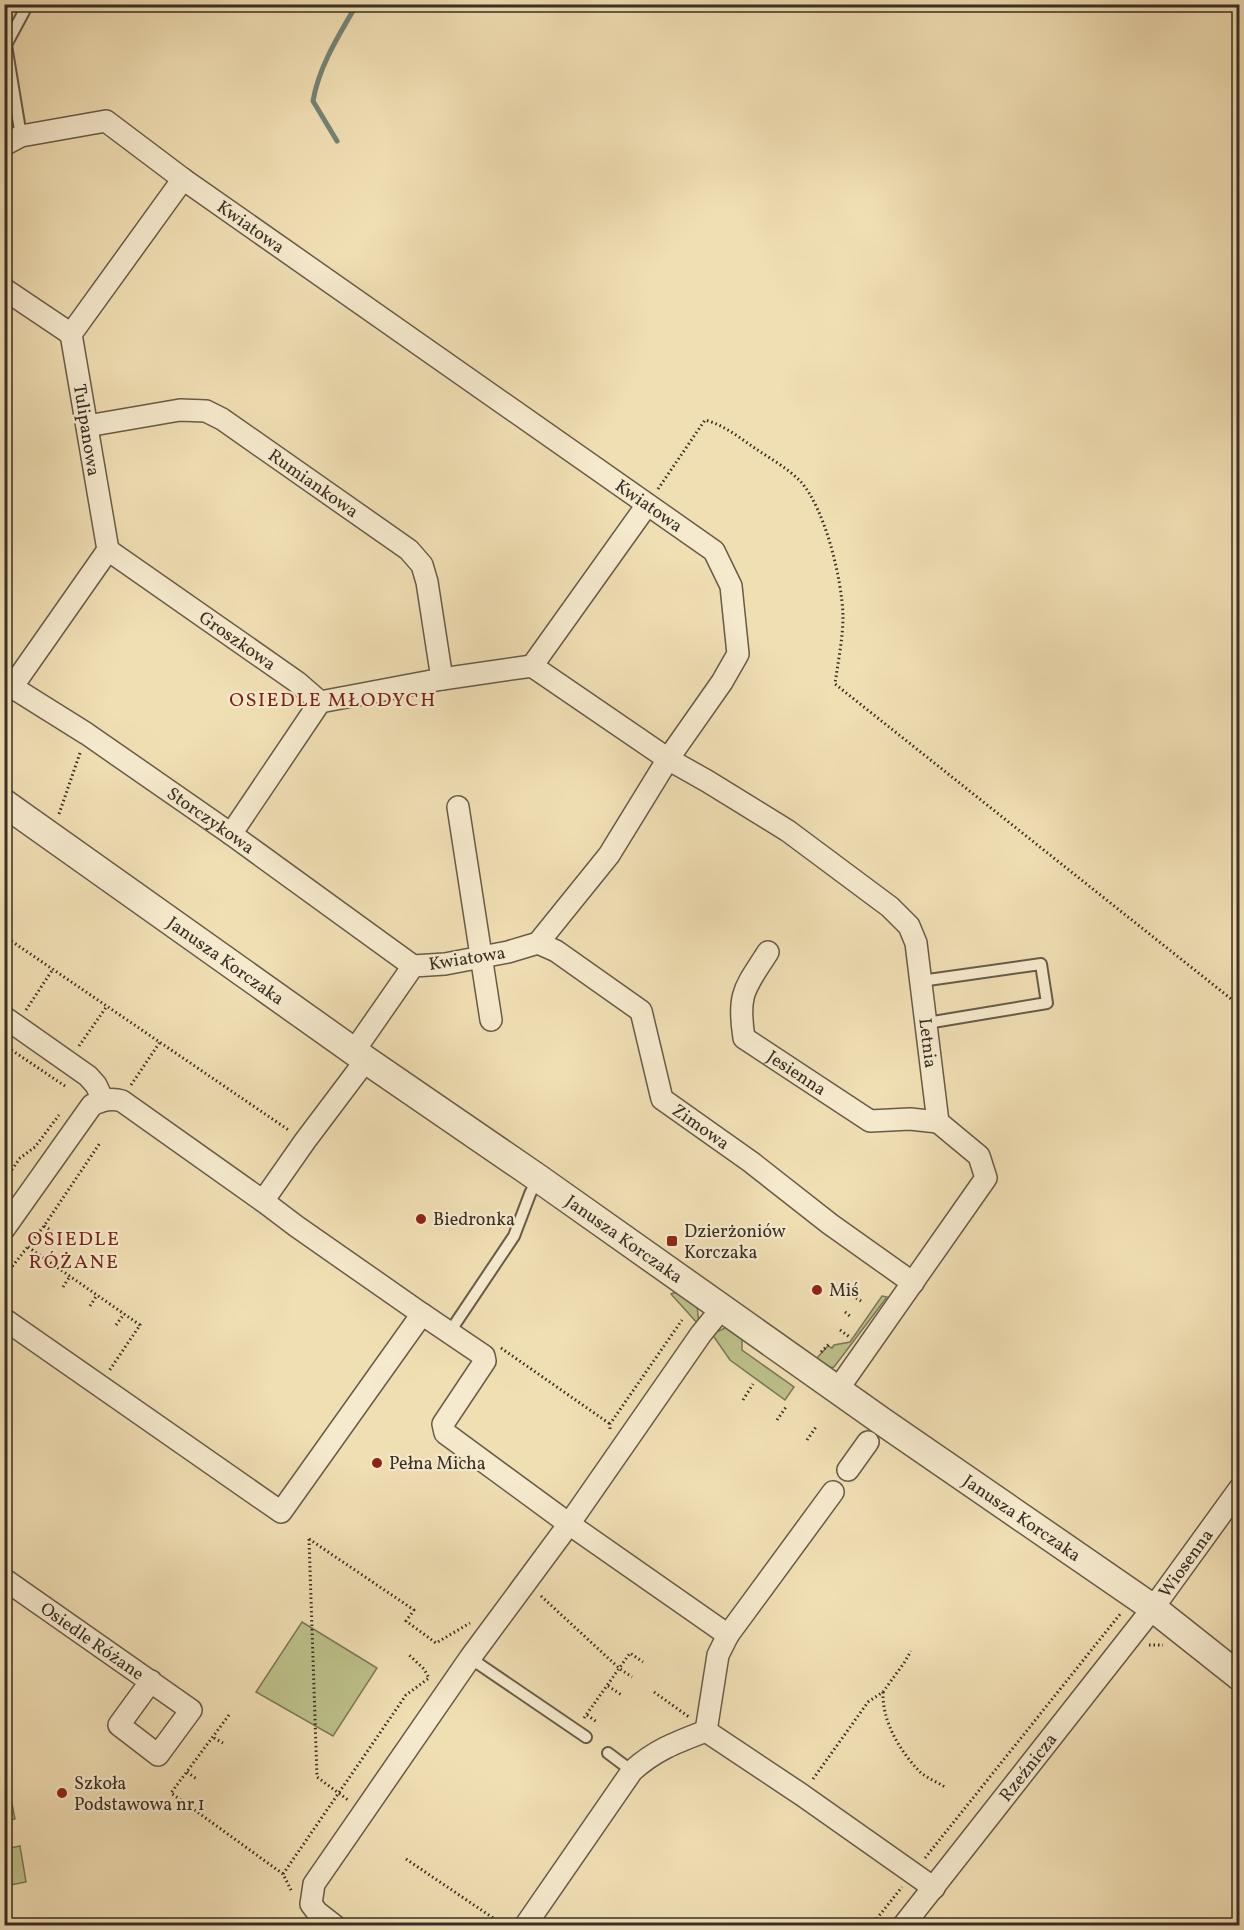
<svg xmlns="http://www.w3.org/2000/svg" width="1244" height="1930" viewBox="0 0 1244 1930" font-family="Vollkorn,serif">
  <rect width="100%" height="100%" fill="#f1dfb4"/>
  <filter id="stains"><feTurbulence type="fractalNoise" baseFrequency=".00333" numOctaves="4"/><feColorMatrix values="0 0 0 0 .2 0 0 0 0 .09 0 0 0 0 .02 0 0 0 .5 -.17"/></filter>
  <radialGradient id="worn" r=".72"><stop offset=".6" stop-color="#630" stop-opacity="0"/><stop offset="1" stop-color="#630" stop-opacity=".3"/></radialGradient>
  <g fill="#bdc18a" stroke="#7b7858" stroke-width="1.5">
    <polygon points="673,1293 680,1293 697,1305 699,1325 671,1294"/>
    <polygon points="882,1296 887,1297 834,1367 828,1368 815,1360 828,1346 832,1348 834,1345 850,1342"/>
    <polygon points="727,1327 742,1332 742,1350 794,1387 785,1400 730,1360 712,1334"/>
    <polygon points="302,1622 377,1668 333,1736 256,1692"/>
    <polygon points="5,1784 8,1784 15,1819 5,1821"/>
    <polygon points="20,1846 26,1882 5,1886 5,1849"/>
  </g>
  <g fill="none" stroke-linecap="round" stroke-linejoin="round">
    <path stroke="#748476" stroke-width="5" d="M337,141L313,101C319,66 339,35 357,4"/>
    <g stroke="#675b49" stroke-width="14">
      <g id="service">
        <polyline points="21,136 6,45 28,4"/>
        <polyline points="921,981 1041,964 1047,1003 927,1023"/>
        <polyline points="449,1333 514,1236 530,1194 538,1178"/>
        <polyline points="470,1658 586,1737"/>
        <polyline points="608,1753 632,1771"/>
      </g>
    </g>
    <g stroke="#675b49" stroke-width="24">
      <g id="minor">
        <path id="s1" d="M4,145L21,136L106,121L183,179L714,551L731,586L738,654L722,682L668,759L609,855L538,943L508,952L445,964L413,966L354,1051"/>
        <polyline points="4,289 71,334"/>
        <path id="s2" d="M87,426L180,410L206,411L222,419L409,550L422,565L427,582L442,679"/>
        <path id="s3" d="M108,550L297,682L320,702L442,679L532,666L668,759L707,781L788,831L890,907L909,926L916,943L938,1122L979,1156L986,1178L838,1389"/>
        <polyline points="532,666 647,505"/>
        <path id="s4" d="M4,682L87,734L231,834L413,966"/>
        <polyline points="12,687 108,550 71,334 183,179"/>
        <polyline points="458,807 491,1020"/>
        <polyline points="231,834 320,702"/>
        <path id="s5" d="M538,943L556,951L641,1011L662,1099L751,1162L830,1224L913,1283"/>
        <path id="s6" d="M768,952C745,988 737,993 744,1038L870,1121L910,1119L938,1122"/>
        <polyline points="4,1017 88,1076 96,1085 103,1100"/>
        <path d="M4,1229L92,1105C103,1100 111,1098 122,1101L263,1201L305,1141L366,1060"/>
        <polyline points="422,1314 484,1356 485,1361 443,1424 445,1433 569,1524 728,1635 833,1492"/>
        <polyline points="4,1319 281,1512 422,1314 296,1226 263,1201"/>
        <polyline points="848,1470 868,1442"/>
        <path id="s7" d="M4,1579L191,1710L158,1755L119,1725L151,1681"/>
        <polyline points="728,1635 718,1655 706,1731 802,1795 934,1888"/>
        <polyline points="335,1926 317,1912 311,1904 314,1884 470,1658 569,1524 701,1334 722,1308"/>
        <path d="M525,1926L632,1771C655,1750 677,1742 706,1731"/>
        <path id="s8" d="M903,1926L1153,1608L1240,1488"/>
      </g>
    </g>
    <g stroke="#675b49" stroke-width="30">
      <g id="tertiary">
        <path id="s9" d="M4,803L366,1060L538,1178L883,1422L1153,1608L1240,1677"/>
      </g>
    </g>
    <g stroke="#392f25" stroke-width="3" stroke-dasharray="1.5 3" stroke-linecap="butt">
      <path d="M658,489L705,420C724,425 740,438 756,449C771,459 789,469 801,482C825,509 842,579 843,616C843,638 838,662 835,684L1240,1006"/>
      <polyline points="59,814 80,753"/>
      <polyline points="4,936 290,1131"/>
      <polyline points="26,1010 53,969"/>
      <polyline points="4,1045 65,1086"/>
      <polyline points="79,1046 107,1006"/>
      <polyline points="131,1085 160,1042"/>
      <polyline points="4,1181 20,1158 35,1147 59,1115"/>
      <polyline points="44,1226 52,1231"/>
      <polyline points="28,1247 140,1325 109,1371"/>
      <polyline points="4,1277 44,1226 100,1143"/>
      <polyline points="63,1287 70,1276"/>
      <polyline points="841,1288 861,1301"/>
      <polyline points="90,1306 97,1295"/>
      <polyline points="845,1312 850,1316"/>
      <polyline points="116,1325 124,1314"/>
      <polyline points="840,1330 851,1338"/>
      <polyline points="501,1348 610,1424"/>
      <polyline points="821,1352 829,1344"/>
      <polyline points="743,1400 753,1384"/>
      <polyline points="777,1420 786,1407"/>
      <polyline points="610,1429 610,1424 682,1320"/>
      <polyline points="807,1440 816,1427"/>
      <polyline points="309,1539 414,1610 406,1621 436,1643 470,1623"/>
      <polyline points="309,1539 317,1777 348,1800"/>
      <polyline points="541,1596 620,1669 632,1677"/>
      <polyline points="1149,1645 1163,1645"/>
      <polyline points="608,1686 623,1696"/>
      <polyline points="654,1692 689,1717"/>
      <path d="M883,1692C882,1722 900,1751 920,1772C927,1778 937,1782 945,1787"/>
      <polyline points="229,1715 171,1793 283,1874 292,1892"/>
      <polyline points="587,1715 597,1722"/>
      <polyline points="584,1718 630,1653 643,1662"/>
      <polyline points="214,1738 223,1743"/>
      <polyline points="187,1772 198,1780"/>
      <polyline points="813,1779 868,1702 883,1692 904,1663 911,1651"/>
      <polyline points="925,1858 1121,1613"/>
      <polyline points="406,1859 505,1926"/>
      <polyline points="283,1874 406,1695 429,1678 424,1669 408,1654"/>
      <polyline points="871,1926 902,1887"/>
    </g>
    <use href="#service" stroke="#f6eace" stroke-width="10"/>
    <use href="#minor" stroke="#f6eace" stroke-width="21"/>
    <use href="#tertiary" stroke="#f6eace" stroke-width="27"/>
  </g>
  <g fill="#8f2418" stroke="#f6eace" stroke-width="2">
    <circle cx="421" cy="1219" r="6"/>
    <rect x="666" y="1235" width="12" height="12" rx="3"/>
    <circle cx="817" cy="1290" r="6"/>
    <circle cx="377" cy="1463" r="6"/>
    <circle cx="62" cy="1793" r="6"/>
  </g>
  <g text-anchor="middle" stroke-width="4.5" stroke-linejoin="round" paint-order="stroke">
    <g font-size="18" fill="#392f25" stroke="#f6eace">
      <text dy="6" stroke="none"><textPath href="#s1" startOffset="285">Kwiatowa</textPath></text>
      <text transform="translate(87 430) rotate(81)" y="6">Tulipanowa</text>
      <text dy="6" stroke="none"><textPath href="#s2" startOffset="250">Rumiankowa</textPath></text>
      <text dy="6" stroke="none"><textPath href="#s1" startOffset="771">Kwiatowa</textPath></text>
      <text dy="6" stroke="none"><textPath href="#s3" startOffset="158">Groszkowa</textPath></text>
      <text dy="6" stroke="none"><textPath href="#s4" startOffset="249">Storczykowa</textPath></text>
      <text transform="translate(467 958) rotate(-9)" y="6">Kwiatowa</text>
      <text dy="6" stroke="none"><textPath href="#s9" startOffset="272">Janusza Korczaka</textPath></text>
      <text dy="6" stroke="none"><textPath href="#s3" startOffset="1054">Letnia</textPath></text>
      <text dy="6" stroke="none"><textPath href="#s6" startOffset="156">Jesienna</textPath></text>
      <text dy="6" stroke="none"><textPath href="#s5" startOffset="262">Zimowa</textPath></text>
      <text dy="6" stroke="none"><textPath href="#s9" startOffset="758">Janusza Korczaka</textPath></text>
      <text dy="6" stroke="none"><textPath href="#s9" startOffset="1244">Janusza Korczaka</textPath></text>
      <text dy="6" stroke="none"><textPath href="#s8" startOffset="460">Wiosenna</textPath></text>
      <text dy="6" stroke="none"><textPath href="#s7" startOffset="108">Osiedle Różane</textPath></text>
      <text dy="6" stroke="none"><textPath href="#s8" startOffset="202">Rzeźnicza</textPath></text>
    </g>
    <g font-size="18" fill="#392f25" stroke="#f6eace" text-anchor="start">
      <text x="433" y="1225">Biedronka</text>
      <text x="684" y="1237">Dzierżoniów<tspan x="684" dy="21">Korczaka</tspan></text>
      <text x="829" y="1296">Miś</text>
      <text x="389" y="1469">Pełna Micha</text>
      <text x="74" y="1789">Szkoła<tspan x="74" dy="21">Podstawowa nr 1</tspan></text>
    </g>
    <g font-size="20" letter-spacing="1.5" fill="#7a1f14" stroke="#f6eace">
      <text x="333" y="706">OSIEDLE MŁODYCH</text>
      <text x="74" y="1245">OSIEDLE<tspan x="74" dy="23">RÓŻANE</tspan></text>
    </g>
  </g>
  <rect width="1244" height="1930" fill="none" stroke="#f1dfb4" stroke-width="24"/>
  <rect x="6" y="6" width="1232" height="1918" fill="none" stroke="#392f25" stroke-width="3"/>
  <rect x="12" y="12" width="1220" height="1906" fill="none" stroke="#392f25" stroke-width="1.5"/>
  <rect width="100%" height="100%" filter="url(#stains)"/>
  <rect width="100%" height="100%" fill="url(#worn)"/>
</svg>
